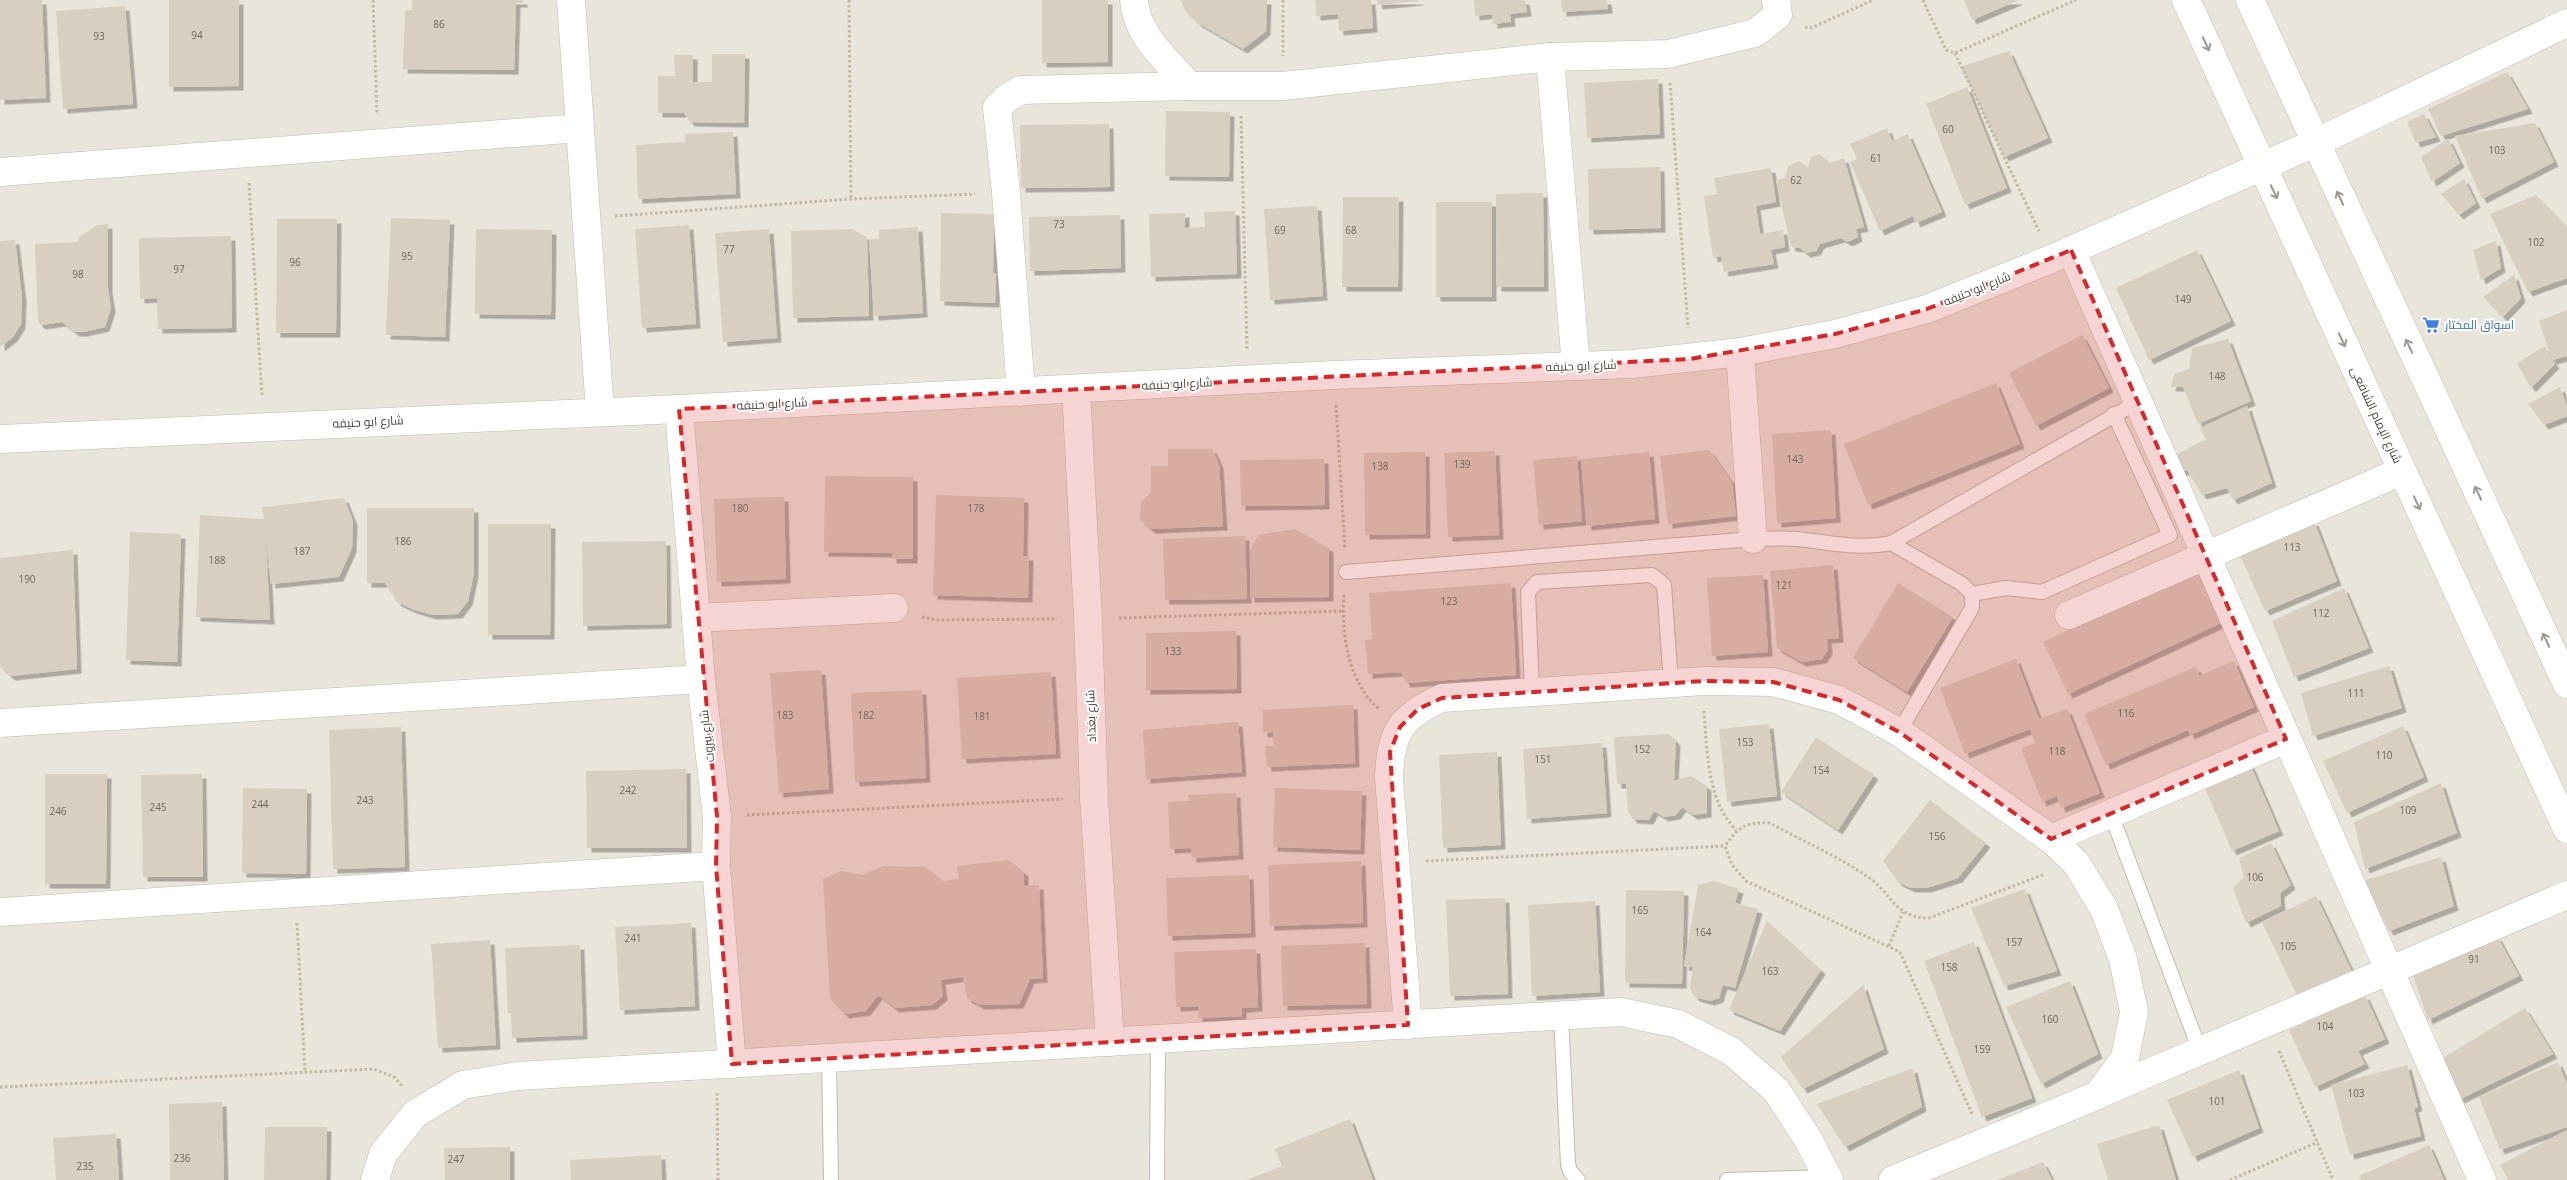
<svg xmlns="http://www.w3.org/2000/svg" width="2567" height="1180" viewBox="0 0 2567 1180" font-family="'Open Sans',Cairo,sans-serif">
  <defs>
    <filter id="shadow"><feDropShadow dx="4.5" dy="4.5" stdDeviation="0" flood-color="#0004"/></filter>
  </defs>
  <rect width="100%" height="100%" fill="#f6f3ec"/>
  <rect fill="#eae5da" x="0" y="0" width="2567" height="1180"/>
  <g fill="#d8cfc1" filter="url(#shadow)">
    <polygon points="0,0 42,0 46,98 0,100"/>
    <polygon points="169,0 239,0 239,86 169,87"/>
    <polygon points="412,0 523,0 523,3 516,3 514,70 403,69 405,10 412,10"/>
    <polygon points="1042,0 1108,0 1108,62 1042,63"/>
    <polygon points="1181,0 1267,0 1266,31 1243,49 1198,23 1185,11"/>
    <polygon points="1315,0 1371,0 1373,28 1339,31 1338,14 1316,16"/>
    <polygon points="1377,0 1418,0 1419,1 1378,5"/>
    <polygon points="1474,0 1525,0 1527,12 1510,14 1511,22 1493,24 1492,14 1475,16"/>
    <polygon points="1561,0 1607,0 1608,9 1562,12"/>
    <polygon points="1964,0 2019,0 1972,20"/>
    <polygon points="125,6 133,104 63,109 56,11"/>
    <polygon points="2009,51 2048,138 2004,157 1961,67"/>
    <polygon points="712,54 745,54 744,123 690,122 684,113 658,113 658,76 675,76 674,55 693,55 693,82 712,82"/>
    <polygon points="2507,72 2528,109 2441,136 2428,109"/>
    <polygon points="1658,79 1660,134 1587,138 1584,83"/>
    <polygon points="1967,87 2007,188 1965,205 1926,104"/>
    <polygon points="1166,111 1230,112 1229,177 1165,176"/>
    <polygon points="2424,114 2436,137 2416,143 2407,122"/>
    <polygon points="2535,123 2554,162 2482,199 2455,136"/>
    <polygon points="1109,124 1110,187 1021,188 1020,125"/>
    <polygon points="1887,128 1892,141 1908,134 1942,212 1916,223 1913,216 1880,231 1850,162 1857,159 1850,144"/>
    <polygon points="733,132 736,194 638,199 636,145 685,142 685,134"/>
    <polygon points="2448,139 2460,163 2432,182 2421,157"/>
    <polygon points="1820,154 1829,163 1844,158 1864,227 1856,229 1858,237 1848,242 1841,238 1820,244 1816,251 1806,253 1800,248 1791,247 1776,180 1785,178 1788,166 1798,161 1808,167 1811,157"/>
    <polygon points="1660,167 1661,228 1589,230 1588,169"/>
    <polygon points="1771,168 1776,202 1756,206 1760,234 1783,230 1785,247 1771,250 1774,264 1724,272 1721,256 1713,258 1704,196 1717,194 1714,178"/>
    <polygon points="2464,179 2476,203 2459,215 2441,194"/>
    <polygon points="1543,193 1544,287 1497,287 1496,194"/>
    <polygon points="2536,195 2567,227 2567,278 2528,292 2490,214"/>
    <polygon points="1343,197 1399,197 1398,287 1342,287"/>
    <rect x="1436" y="202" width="56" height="95"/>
    <polygon points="1317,206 1323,296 1270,300 1264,209"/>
    <polygon points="1235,211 1237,274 1151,277 1149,214 1185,213 1185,228 1205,227 1204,212"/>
    <polygon points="941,213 994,214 993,273 996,274 995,303 940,301"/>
    <polygon points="1120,215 1121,268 1030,271 1029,217"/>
    <polygon points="391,218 450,220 445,337 386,335"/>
    <polygon points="277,219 337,219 336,333 276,333"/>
    <polygon points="108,224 108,288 111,308 105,327 83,332 75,332 62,322 41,325 38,322 35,244 79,242 79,237 97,225"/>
    <polygon points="689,225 696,324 642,328 635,229"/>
    <polygon points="918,227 923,313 874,316 869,239 879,239 879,230"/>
    <polygon points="476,229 552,230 551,315 475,314"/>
    <polygon points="769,229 777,338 723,342 715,233"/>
    <polygon points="852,229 867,237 869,316 793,318 791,231"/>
    <polygon points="231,236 232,328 158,329 157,298 140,299 139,238"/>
    <polygon points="15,240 22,297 21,324 13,337 0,347 0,241"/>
    <polygon points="2496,241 2501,268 2481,280 2473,250"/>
    <polygon points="2197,250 2231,321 2149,360 2116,288"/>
    <polygon points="2514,275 2521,298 2503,317 2483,297"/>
    <polygon points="2567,310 2567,356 2552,360 2555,364 2531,388 2517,363 2545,346 2552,360 2539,321"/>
    <polygon points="2082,335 2109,388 2036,426 2009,373"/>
    <polygon points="2228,339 2251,401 2198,424 2183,387 2171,387 2174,374 2189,369 2192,348"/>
    <polygon points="1996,383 2020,444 1868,505 1844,444"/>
    <polygon points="2560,387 2567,406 2567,416 2544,425 2528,404"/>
    <polygon points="2247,406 2272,483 2233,500 2227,488 2202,495 2187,470 2179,472 2172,457 2206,439 2200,428"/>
    <polygon points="1831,430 1836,518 1777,523 1772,434"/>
    <polygon points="1168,449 1212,449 1219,464 1223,526 1151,529 1140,520 1141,502 1151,492 1151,466 1168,466"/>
    <polygon points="1709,450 1732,482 1736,516 1668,524 1660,456"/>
    <polygon points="1495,451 1499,535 1448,537 1444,453"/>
    <polygon points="1425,452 1426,534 1365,535 1364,453"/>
    <polygon points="1649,452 1655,519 1587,526 1581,459"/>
    <polygon points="1577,456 1582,521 1539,525 1533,460"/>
    <polygon points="1324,459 1325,505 1241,506 1240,460"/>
    <polygon points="825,476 913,477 913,559 892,559 892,553 824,552"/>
    <polygon points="936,495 1024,498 1023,556 1029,556 1028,598 933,595"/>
    <polygon points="784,497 786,579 717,582 714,499"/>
    <polygon points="344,498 353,521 352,548 339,577 271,584 266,543 270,620 196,617 200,515 264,519 262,507"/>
    <polygon points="367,508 474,508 474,573 468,601 458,614 432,615 412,609 397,602 385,583 367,583"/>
    <polygon points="2314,521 2337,581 2265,611 2239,553"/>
    <polygon points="488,524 551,524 550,635 488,635"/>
    <polygon points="1295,529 1329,548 1329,597 1250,598 1250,551 1258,535"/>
    <polygon points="130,532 181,534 177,662 126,660"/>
    <polygon points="1245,536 1247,599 1165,600 1163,539"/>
    <polygon points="666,541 667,624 583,626 582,542"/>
    <polygon points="73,550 77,669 11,676 0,667 0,558"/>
    <polygon points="1833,565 1839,638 1827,639 1828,650 1822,659 1802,662 1777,648 1770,571"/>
    <polygon points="2196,570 2221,623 2068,694 2043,642"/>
    <polygon points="1763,575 1768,652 1712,656 1707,578"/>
    <polygon points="1511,583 1516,675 1406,683 1401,672 1368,674 1365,640 1372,639 1369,593"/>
    <polygon points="1898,583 1953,617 1907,692 1853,658"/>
    <polygon points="2344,588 2369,648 2294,677 2272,621"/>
    <polygon points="1236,631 1237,689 1146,690 1146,633"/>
    <polygon points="2016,659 2039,719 2067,709 2100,793 2061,808 2057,796 2042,802 2021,748 2035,743 2030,729 1965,754 1940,688"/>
    <polygon points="2234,661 2254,707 2190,735 2188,730 2106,765 2084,714 2196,667 2199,676"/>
    <polygon points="2389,666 2402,708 2313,736 2301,693"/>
    <polygon points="821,670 829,789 779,793 770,673"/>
    <polygon points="1051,672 1056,754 962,759 957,678"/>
    <polygon points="922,690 926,778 855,782 851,693"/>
    <polygon points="1353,705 1355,763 1267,767 1265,746 1273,746 1273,732 1263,733 1263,710"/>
    <polygon points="1238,722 1242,772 1146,779 1143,730"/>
    <polygon points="1769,724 1777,796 1727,802 1719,729"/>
    <polygon points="2403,726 2424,777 2347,813 2323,761"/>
    <polygon points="401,727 405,867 333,869 329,730"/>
    <polygon points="1669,734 1676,741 1674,781 1691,776 1707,786 1707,813 1693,815 1682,807 1676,815 1664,817 1654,811 1649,820 1633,819 1628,812 1626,784 1617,784 1614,737"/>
    <polygon points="1816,737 1874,775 1838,830 1781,792"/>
    <polygon points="1602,743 1607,813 1527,819 1523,749"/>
    <polygon points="1497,752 1501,845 1443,848 1439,755"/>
    <polygon points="2250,764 2279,831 2232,851 2203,784"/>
    <polygon points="686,769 687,848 587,848 586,771"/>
    <polygon points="45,774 107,774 106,884 45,884"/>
    <polygon points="202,774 203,877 143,877 141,775"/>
    <polygon points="2441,783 2457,833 2365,869 2354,822"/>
    <polygon points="243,788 307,789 306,874 242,873"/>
    <polygon points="1275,788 1362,791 1360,850 1273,847"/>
    <polygon points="1236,793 1239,855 1192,858 1191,848 1170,849 1168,802 1190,801 1188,795"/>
    <polygon points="1930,800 1986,843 1958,878 1927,888 1911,888 1898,882 1883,861"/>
    <polygon points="2271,843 2291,885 2280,893 2281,906 2246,923 2233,888 2244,877 2239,858"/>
    <polygon points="2441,857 2454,906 2389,931 2363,881"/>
    <polygon points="1009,860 1024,872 1024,886 1039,885 1043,978 1030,979 1019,1004 980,1005 967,998 963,977 941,980 943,996 932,1005 895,1008 878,995 866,1011 845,1014 830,999 823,879 841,871 863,875 883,866 926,867 943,881 959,879 957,866"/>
    <polygon points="1361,861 1363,923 1270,926 1268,865"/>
    <polygon points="1249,875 1251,933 1168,936 1166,878"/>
    <polygon points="1714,881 1739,889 1735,903 1758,909 1735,988 1723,985 1719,998 1710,1001 1695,997 1690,989 1693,967 1684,966 1698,885"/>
    <polygon points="2025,889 2057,971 2004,986 1971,908"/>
    <polygon points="1626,890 1684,891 1682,984 1625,983"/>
    <polygon points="2316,896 2352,972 2298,998 2262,922"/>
    <polygon points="1505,898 1508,994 1450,996 1446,900"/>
    <polygon points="1595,901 1600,992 1532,996 1528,905"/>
    <polygon points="1767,921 1821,970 1780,1031 1729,1010"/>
    <polygon points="691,923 695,1006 620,1010 615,927"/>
    <polygon points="2497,936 2519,976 2428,1020 2412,972"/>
    <polygon points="490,940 496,1045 438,1048 431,944"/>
    <polygon points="1974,942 2032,1098 1982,1117 1924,961"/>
    <polygon points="1365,943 1367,1004 1283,1006 1281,946"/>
    <polygon points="580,945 583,1035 512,1038 511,1013 508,1013 505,948"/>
    <polygon points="1256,949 1258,1007 1242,1008 1242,1016 1198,1018 1198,1006 1176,1007 1174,952"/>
    <polygon points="2070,981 2098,1054 2041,1084 2006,1007"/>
    <polygon points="1863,985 1884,1049 1803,1089 1781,1057"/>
    <polygon points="2365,995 2385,1039 2358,1051 2365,1064 2315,1087 2289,1030"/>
    <polygon points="2525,1008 2553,1054 2460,1099 2443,1058"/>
    <polygon points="2558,1062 2567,1084 2567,1127 2500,1150 2479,1097"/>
    <polygon points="2407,1065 2418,1107 2414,1108 2421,1136 2350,1155 2331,1085"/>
    <polygon points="1913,1068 1922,1107 1845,1147 1817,1104"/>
    <polygon points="2239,1070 2259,1128 2193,1157 2167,1100"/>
    <polygon points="222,1102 224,1180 170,1180 169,1104"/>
    <polygon points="1350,1119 1373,1180 1246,1180 1282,1166 1275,1149"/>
    <polygon points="2159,1125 2176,1180 2108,1180 2097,1144"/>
    <polygon points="265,1127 327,1127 326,1180 264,1180"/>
    <polygon points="2567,1130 2567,1180 2508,1180 2500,1165"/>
    <polygon points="116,1134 119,1180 56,1180 53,1138"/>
    <polygon points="2429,1145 2444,1180 2361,1180 2359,1176"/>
    <polygon points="510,1147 510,1180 445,1180 444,1148"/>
    <polygon points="661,1155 662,1180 571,1180 570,1160"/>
    <polygon points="2043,1162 2052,1180 1997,1180"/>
  </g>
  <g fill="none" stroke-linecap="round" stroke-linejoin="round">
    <g stroke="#c2bbae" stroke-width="16">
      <g id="service">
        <polyline points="1891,543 1962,584 1972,594 1972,608 1899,732"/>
        <path d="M1346,572L1753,539C1767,539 1782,538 1797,539C1829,542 1858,550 1891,543L2138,402"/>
        <polyline points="1972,594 2006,588 2042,592 2170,535 2114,414"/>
        <polyline points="1532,692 1528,592 1537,582 1652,575 1664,585 1671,683"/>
        <polyline points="2111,814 2200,1051"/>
        <polyline points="1561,1015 1568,1164 1570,1171 1578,1180"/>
        <polyline points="829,1058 831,1180"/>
        <polyline points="1157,1180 1158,1039"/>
        <polyline points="1727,1180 1827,1177"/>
      </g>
    </g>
    <g stroke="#c2bbae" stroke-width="29">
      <g id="minor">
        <polyline points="571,0 600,412"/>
        <path d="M1134,0C1137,37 1167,60 1190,86H1283L1550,57L1668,54L1755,33L1778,15L1776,0"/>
        <polyline points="1550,57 1576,366"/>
        <polyline points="0,172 580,128"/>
        <polyline points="2071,250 2482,1180"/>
        <polyline points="1740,352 1753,539"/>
        <polyline points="1076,389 1088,619 1094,798 1110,1042"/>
        <polyline points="1021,392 1006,193 997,108 1007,98 1021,90 1190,86"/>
        <polyline points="679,409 701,679 717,817 716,866 732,1064"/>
        <polyline points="0,439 679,409 1334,375 1633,364 1740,352 1835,334 1927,309 2051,259 2315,143 2567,23"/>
        <polyline points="2069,615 2402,471"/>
        <polyline points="696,618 894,608"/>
        <polyline points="0,723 701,679"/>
        <polyline points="2051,839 2286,739"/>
        <polyline points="0,912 716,866"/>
        <path d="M1408,1025L1389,778C1390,733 1401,716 1442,698L1704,681L1773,682L1839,700L1899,732L2051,839L2076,863L2104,909L2123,959L2134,1012L2125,1058L2098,1095L1893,1180"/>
        <polyline points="2099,1094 2567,895"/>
        <polyline points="375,1180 383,1154 415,1114 463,1085 518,1076 1621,1012 1678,1024 1731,1051 1776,1090 1808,1139 1829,1180"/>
      </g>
    </g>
    <g stroke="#c2bbae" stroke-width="29">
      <g id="tertiary">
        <polyline points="2186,0 2567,829"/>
        <polyline points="2250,0 2567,684"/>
      </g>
    </g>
    <g stroke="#c4b79f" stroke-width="3" stroke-dasharray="2.5 2.5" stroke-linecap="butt">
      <polyline points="373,0 377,114"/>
      <polyline points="849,0 851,199"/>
      <polyline points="1283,0 1283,56"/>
      <polyline points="1923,0 1946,50 1955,53 2076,0"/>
      <polyline points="1805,27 1811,28 1873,0"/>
      <polyline points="1955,53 2039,231"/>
      <polyline points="1670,83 1688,328"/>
      <polyline points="1241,116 1247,350"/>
      <polyline points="249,183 262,397"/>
      <polyline points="615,216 851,199 975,194"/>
      <polyline points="1336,405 1345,549"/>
      <path d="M1344,595C1341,633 1348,683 1379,709"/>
      <polyline points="922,617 937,620 1057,619"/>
      <polyline points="1119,618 1343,611"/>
      <path d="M1704,711C1707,750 1707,801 1736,830"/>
      <polyline points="747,815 1063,799"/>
      <polyline points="1426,861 1725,846"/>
      <polyline points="297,923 305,1072"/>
      <polyline points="1889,946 1903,912"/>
      <polyline points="2279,1051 2333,1180"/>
      <polyline points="0,1087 374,1069 394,1077 403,1087"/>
      <polyline points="717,1093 718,1180"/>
      <path d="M1972,1114L1900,952L1746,881L1732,865L1725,846C1739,826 1746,822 1770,823C1802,841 1838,856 1868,877C1892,893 1894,918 1929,918L2045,874"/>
      <polyline points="2230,1180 2318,1142"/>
    </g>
    <use href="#service" stroke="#fff" stroke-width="14"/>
    <use href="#minor" stroke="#fff" stroke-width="28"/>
    <use href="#tertiary" stroke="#fff" stroke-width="28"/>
  </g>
  <defs><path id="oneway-shaft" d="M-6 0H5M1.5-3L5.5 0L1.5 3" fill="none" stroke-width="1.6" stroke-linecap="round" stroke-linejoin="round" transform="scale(1.25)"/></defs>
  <g stroke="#9c9892">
    <use href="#oneway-shaft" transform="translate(2206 44) rotate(65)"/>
    <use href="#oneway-shaft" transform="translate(2274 192) rotate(65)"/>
    <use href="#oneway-shaft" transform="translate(2340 198) rotate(-115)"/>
    <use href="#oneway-shaft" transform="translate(2342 340) rotate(65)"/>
    <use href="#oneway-shaft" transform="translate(2409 346) rotate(-115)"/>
    <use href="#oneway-shaft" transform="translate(2478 493) rotate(-115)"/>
    <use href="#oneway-shaft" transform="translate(2417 503) rotate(65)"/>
    <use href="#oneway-shaft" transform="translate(2546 640) rotate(-115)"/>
  </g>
  <path fill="#d62828" fill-opacity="0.2" stroke="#d62828" stroke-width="4" stroke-dasharray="10 6" stroke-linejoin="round" d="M2071,250L2286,739L2051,839L1899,732L1839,700L1773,682L1704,681L1442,698L1418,709L1400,727L1390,752L1408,1025L732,1064L716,866L717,817L679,409L1690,359L1835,334L1927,309Z"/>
  <defs>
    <g id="supermarket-bare" transform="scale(1.35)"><path d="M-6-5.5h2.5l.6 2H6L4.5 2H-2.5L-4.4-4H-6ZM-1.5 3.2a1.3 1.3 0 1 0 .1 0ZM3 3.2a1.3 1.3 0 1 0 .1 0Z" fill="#3f7fe0" stroke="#fff" stroke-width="2.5" paint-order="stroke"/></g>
  </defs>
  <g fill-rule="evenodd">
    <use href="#supermarket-bare" x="2431" y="325"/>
  </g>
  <g text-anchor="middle" stroke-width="4" stroke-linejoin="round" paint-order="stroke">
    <g font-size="10" fill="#6e675b">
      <text x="439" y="28">86</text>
      <text x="197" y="39">94</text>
      <text x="99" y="40">93</text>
      <text x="1948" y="133">60</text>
      <text x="2497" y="154">103</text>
      <text x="1876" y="162">61</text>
      <text x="1796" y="184">62</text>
      <text x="1059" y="228">73</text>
      <text x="1280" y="234">69</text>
      <text x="1351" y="234">68</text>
      <text x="2536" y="246">102</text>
      <text x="729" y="253">77</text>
      <text x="407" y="260">95</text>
      <text x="295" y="266">96</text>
      <text x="179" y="273">97</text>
      <text x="78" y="278">98</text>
      <text x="2183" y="303">149</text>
      <text x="2217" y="380">148</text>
      <text x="1795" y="463">143</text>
      <text x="1462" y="468">139</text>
      <text x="1380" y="470">138</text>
      <text x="740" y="512">180</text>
      <text x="976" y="512">178</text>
      <text x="403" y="545">186</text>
      <text x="2292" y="551">113</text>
      <text x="302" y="555">187</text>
      <text x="217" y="564">188</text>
      <text x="27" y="583">190</text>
      <text x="1784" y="589">121</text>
      <text x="1449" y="605">123</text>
      <text x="2321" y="617">112</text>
      <text x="1173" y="655">133</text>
      <text x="2356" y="697">111</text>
      <text x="2126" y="717">116</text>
      <text x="785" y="719">183</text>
      <text x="866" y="719">182</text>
      <text x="982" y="720">181</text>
      <text x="1745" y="746">153</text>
      <text x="1642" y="753">152</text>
      <text x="2057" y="755">118</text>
      <text x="2384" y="759">110</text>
      <text x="1543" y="763">151</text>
      <text x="1821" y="774">154</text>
      <text x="628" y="794">242</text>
      <text x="365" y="804">243</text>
      <text x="260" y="808">244</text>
      <text x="158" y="811">245</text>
      <text x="2408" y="814">109</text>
      <text x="58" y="815">246</text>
      <text x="1937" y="840">156</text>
      <text x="2255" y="881">106</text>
      <text x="1640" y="914">165</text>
      <text x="1703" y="936">164</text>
      <text x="633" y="942">241</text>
      <text x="2014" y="946">157</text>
      <text x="2288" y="950">105</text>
      <text x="2474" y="963">91</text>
      <text x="1949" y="971">158</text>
      <text x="1770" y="975">163</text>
      <text x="2050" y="1023">160</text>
      <text x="2325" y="1030">104</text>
      <text x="1982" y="1053">159</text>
      <text x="2356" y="1097">103</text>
      <text x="2217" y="1105">101</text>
      <text x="182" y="1162">236</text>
      <text x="456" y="1163">247</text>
      <text x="85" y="1170">235</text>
    </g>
    <g font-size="12" fill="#4b4439" stroke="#fff">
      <text transform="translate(1977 289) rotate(-22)" y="4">شارع ابو حنيفه</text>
      <text transform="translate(1581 366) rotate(-2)" y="4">شارع ابو حنيفه</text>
      <text transform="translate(1177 384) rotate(-3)" y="4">شارع ابو حنيفه</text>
      <text transform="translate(772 404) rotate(-3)" y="4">شارع ابو حنيفه</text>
      <text transform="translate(2376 415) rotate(65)" y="4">شارع الإمام الشافعى</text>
      <text transform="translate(368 422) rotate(-3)" y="4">شارع ابو حنيفه</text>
      <text transform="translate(1091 716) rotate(-92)" y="4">شارع بغداد</text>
      <text transform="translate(707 736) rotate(-97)" y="4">شارع بيروت</text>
    </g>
    <g font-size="12" fill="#366cbe" stroke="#fff" text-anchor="start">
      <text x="2445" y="329">اسواق المختار</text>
    </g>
  </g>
</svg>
